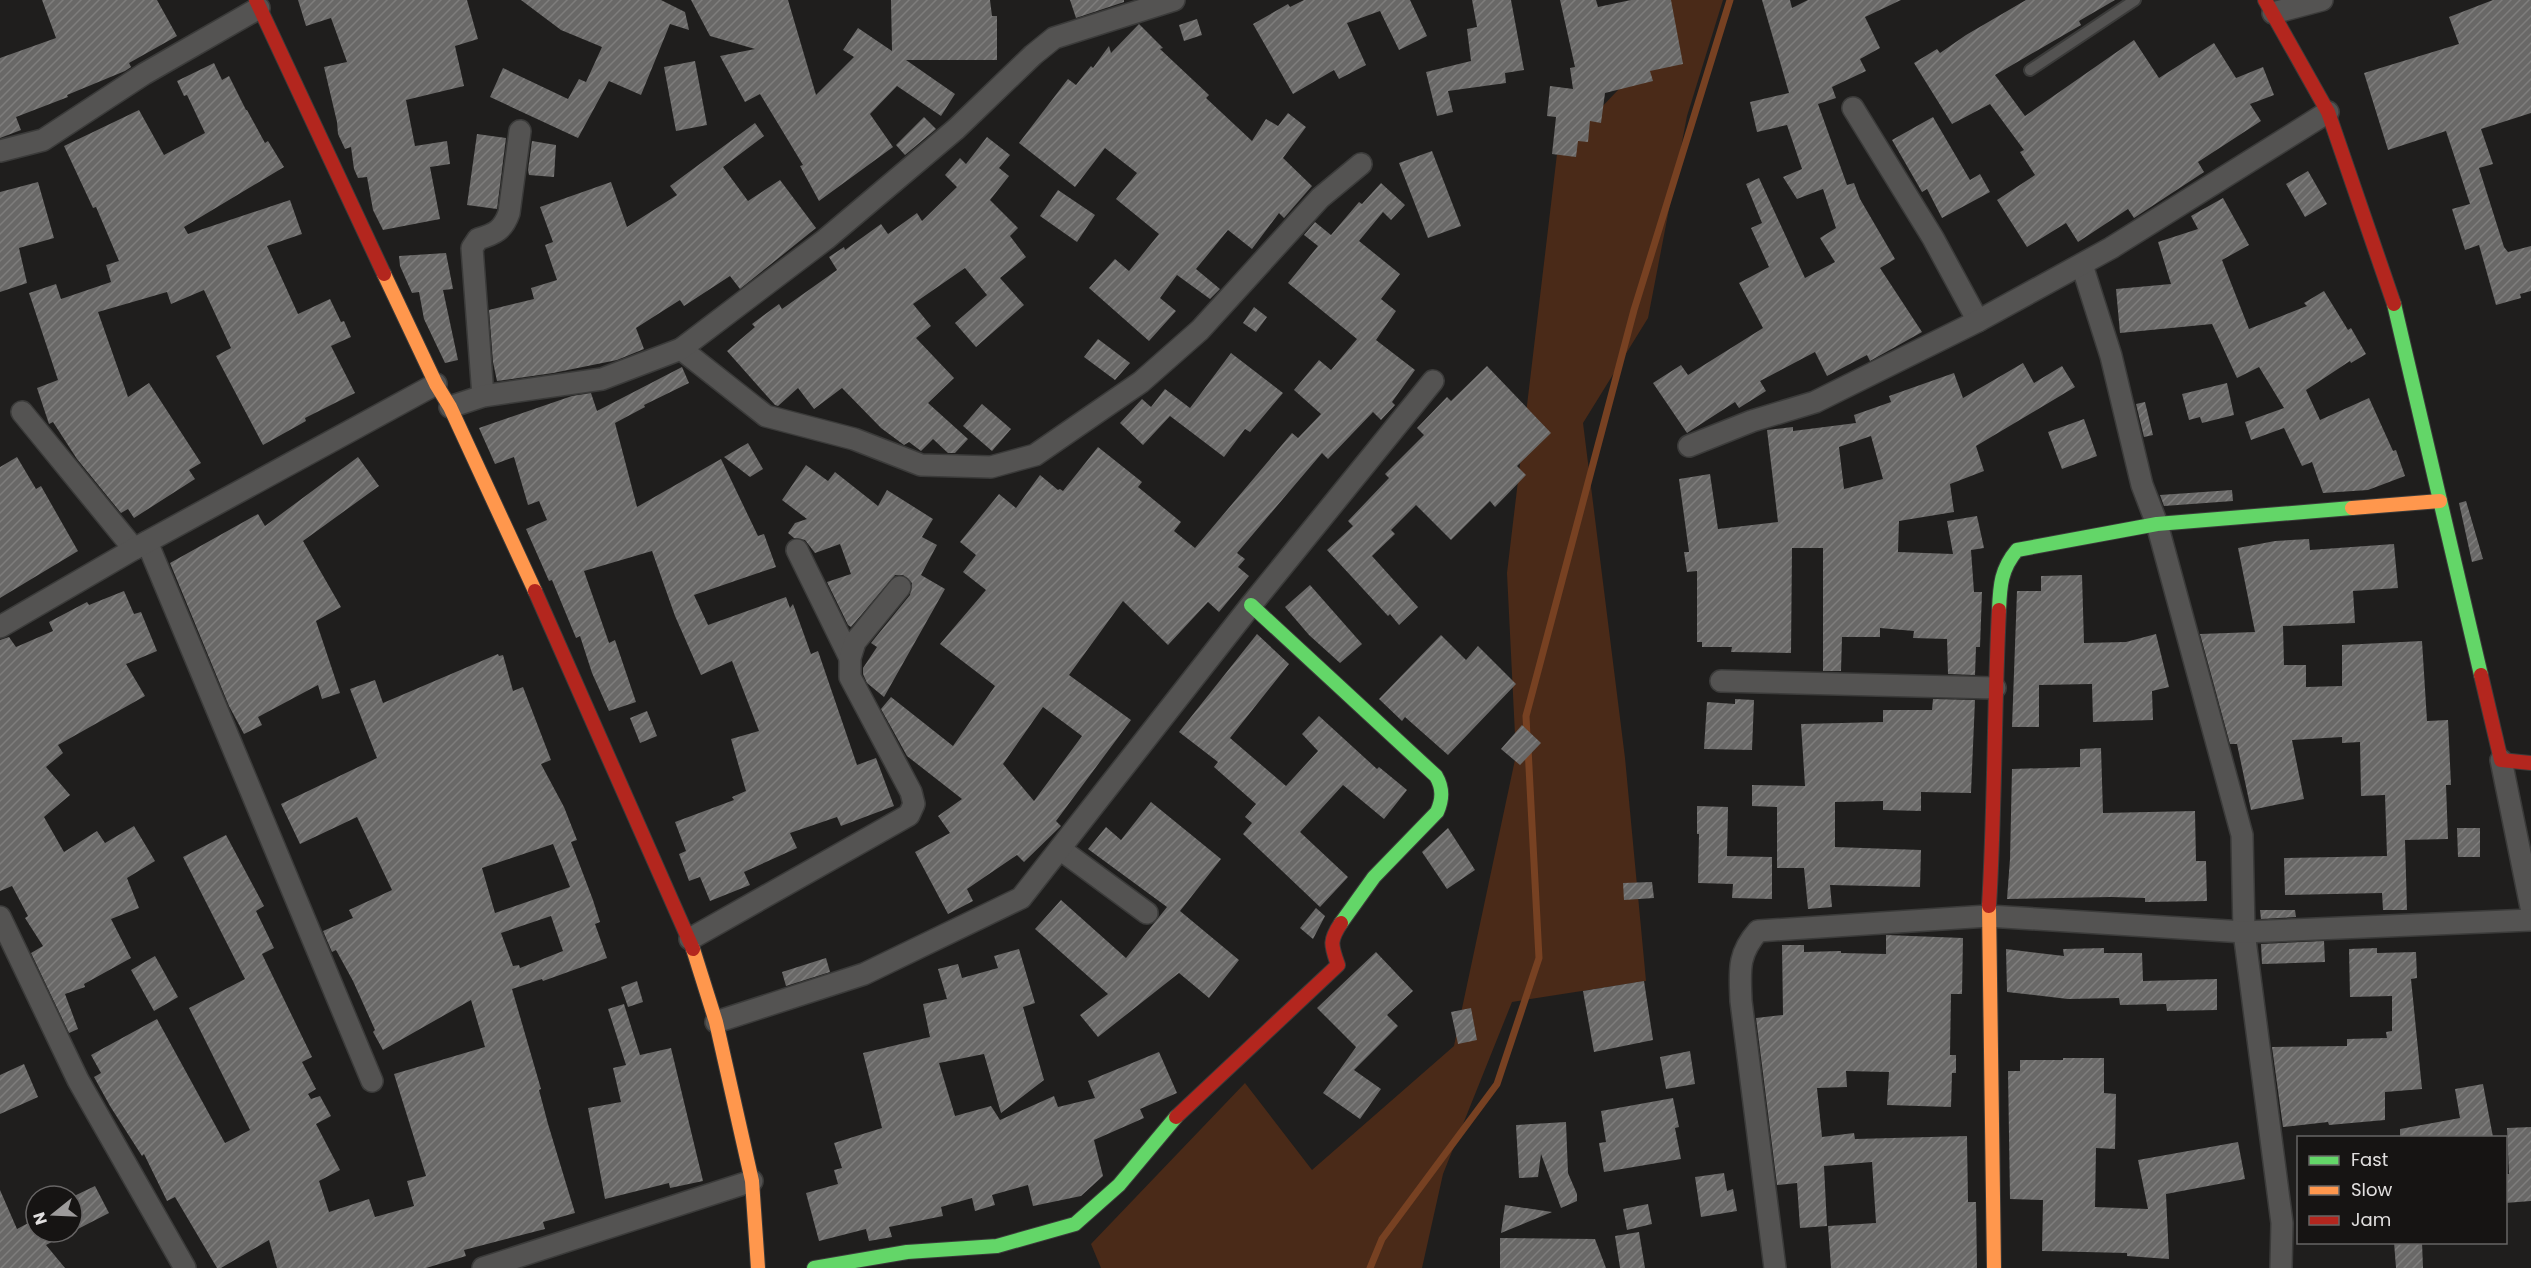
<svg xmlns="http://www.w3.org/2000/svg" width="2531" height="1268" viewBox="0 0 2531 1268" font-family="Poppins,sans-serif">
  <defs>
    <pattern id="building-hatch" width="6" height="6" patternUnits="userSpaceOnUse" patternTransform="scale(1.5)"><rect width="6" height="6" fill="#696867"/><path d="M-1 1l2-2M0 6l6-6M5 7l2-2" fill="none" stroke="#7e7d7c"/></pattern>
  </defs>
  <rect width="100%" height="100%" fill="#1f1e1d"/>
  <polygon fill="#4a2a18" points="1655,0 1723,0 1687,116 1648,318 1583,423 1625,758 1646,981 1512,1002 1443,1174 1422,1268 1101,1268 1091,1244 1245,1083 1312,1170 1454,1046 1516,755 1507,573 1557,154 1638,69"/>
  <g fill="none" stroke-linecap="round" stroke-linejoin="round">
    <g stroke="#774122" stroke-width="7">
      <polyline points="1527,737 1526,716 1634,310 1730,0"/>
      <polyline points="1370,1268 1382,1239 1497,1084 1539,958 1528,748"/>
    </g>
  </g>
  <g fill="url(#building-hatch)" fill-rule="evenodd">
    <polygon points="42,0 157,0 177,36 129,63 131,67 125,71 67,95 68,97 16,117 21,130 0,138 0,58 56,38"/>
    <polygon points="298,0 467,0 478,39 455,46 464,86 406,100 415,146 447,141 450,164 430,167 440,219 383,230 373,210 367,177 358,178 354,169 351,147 345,149 338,134 337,122 324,67 347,62 331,18 306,26"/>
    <polygon points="521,0 661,0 685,12 689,30 670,24 641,95 609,81 578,138 490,97 503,68 568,99 579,79 586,82 602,47 561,30"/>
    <polygon points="691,0 788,0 816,95 854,57 843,50 858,28 892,51 891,0 990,0 992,16 997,16 997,60 906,60 955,94 941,116 897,86 870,114 893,147 819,201 800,166 803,165 760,94 745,102 720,56 755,49 710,36"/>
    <polygon points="1070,0 1124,0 1124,2 1076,18"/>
    <polygon points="1304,0 1410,0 1427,36 1399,50 1380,11 1347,23 1366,65 1339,79 1334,70 1293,94 1253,24 1288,4 1290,7"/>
    <polygon points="1472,0 1511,0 1524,70 1505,73 1506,83 1448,91 1453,112 1437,116 1426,72 1471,61 1467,29 1477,27"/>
    <polygon points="1560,0 1596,0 1598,7 1631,0 1671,0 1683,64 1650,71 1653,81 1605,93 1601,123 1590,121 1588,142 1578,141 1576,157 1552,154 1556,117 1547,116 1550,86 1573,89 1570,68 1575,67"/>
    <polygon points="1762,0 1790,0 1792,8 1808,0 1901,0 1865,17 1880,48 1860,59 1866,71 1832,87 1836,98 1818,104 1847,185 1854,183 1860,199 1895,259 1880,268 1922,332 1870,361 1867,355 1827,376 1815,352 1760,381 1766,391 1739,408 1735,402 1687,433 1653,383 1681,365 1688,375 1763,328 1739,283 1769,267 1751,228 1762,223 1746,184 1759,178 1805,278 1835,262 1820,238 1836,228 1823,189 1797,199 1783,177 1802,169 1787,125 1757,132 1750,102 1789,93"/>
    <polygon points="2026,0 2115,0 2079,21 2081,25 1995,75 2025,116 2134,40 2159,78 2214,43 2236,78 2263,67 2274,95 2250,104 2261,121 2198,162 2204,172 2134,218 2128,209 2078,242 2066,223 2027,247 1997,200 2035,175 2020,152 2024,150 1990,104 1952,124 1914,63 1937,49 1940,53 1966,35"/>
    <polygon points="2493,0 2531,0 2531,113 2481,129 2493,164 2479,168 2504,247 2508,252 2531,246 2531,291 2520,294 2521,298 2496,305 2479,245 2465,250 2452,209 2470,204 2446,131 2388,150 2364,73 2459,44 2449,17"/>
    <polygon points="1197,19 1202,35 1184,41 1179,25"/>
    <polygon points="1139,24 1163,48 1160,49 1209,95 1206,98 1252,141 1266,119 1278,126 1288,113 1306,127 1283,158 1312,186 1284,218 1279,213 1252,249 1228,230 1196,269 1220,289 1210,299 1177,275 1160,298 1176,311 1149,341 1089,288 1115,259 1129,271 1159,234 1116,199 1137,173 1105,148 1075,187 1019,143 1068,79 1076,85 1091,66 1093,68 1109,46 1111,53"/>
    <polygon points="695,61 707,125 676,131 664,67"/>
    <polygon points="214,63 222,80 229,76 246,110 247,110 265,143 268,141 284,167 184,227 188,234 290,200 302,234 267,246 298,314 330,299 341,322 344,321 351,337 331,346 355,393 305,418 306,421 263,445 216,356 231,348 204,290 171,304 167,292 98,312 128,397 149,383 201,463 189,470 195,479 134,518 128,509 121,513 77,459 53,422 49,424 37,388 58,380 29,293 56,284 61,299 111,282 106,265 119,261 96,207 93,208 64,146 139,110 164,155 205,133 187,95 184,96 177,81"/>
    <polygon points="924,117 936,129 905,155 896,145"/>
    <polygon points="1933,117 1970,180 1980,174 1990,192 1942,218 1927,189 1922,192 1892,140"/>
    <polygon points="755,123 764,136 723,167 748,201 780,180 816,228 740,289 730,276 684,306 680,300 636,328 644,349 617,360 553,373 497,381 493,362 489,310 534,299 531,288 557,280 545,245 553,242 540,207 611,182 627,227 677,195 670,186"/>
    <polygon points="477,134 506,138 497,209 467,205"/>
    <polygon points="987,137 1010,155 999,168 1009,176 990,200 1018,228 1010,236 1026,257 1000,278 1024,305 976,347 955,323 987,295 965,268 913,304 931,326 916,338 954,378 928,403 968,439 955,453 948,453 933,439 921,451 909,442 904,445 881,428 842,388 814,409 798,388 778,406 775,405 727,351 755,327 752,324 779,304 782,309 837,270 829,257 844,247 845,250 881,224 888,234 917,213 922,221 957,187 945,175 960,158 966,164"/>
    <polygon points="532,141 556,145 554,177 529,175 528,170"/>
    <polygon points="1432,151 1461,226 1428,238 1399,163"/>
    <polygon points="2308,171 2327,204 2305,217 2286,184"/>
    <polygon points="38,182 54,238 19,248 27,283 0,292 0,192"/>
    <path d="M1381,183L1405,205L1391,220L1383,212L1359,241L1400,274L1381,299L1396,311L1376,340L1415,370L1392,402L1395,405L1381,420L1373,412L1328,459L1322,453L1237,553L1245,559L1238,567L1249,576L1219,612L1208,602L1168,645L1123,601L1069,675L1131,720L1056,821L1061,826L1024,862L1017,855L967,889L973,901L948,914L915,852L950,833L938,816L962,799L907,756L881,709L891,697L953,746L995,686L940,644L986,590L963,572L976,555L960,542L999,494L1016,508L1040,475L1058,490L1060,489L1063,491L1098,447L1142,482L1138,487L1181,522L1174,531L1195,548L1292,433L1298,438L1321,414L1294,390L1319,360L1331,370L1357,339L1288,283L1318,246L1304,235L1315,222L1331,235L1359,202L1362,204ZM1043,707L1082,736L1034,801L1003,764Z"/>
    <polygon points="1058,190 1095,215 1077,242 1040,216"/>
    <polygon points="2223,198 2249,245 2222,260 2249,329 2307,306 2304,303 2324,291 2348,330 2351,328 2366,354 2351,363 2350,361 2306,390 2320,420 2369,398 2393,451 2396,450 2405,476 2368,490 2323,493 2312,462 2302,466 2284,428 2251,440 2245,422 2284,408 2259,367 2237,378 2212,324 2120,333 2116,289 2171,284 2158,242 2198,229 2191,216"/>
    <polygon points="446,253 453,289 443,290 458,360 445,363 424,319 419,292 412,293 400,266 399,256"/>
    <polygon points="1254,307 1267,317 1256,332 1243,323"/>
    <polygon points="1098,339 1130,363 1115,380 1084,357"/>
    <polygon points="1231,353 1283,393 1250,432 1245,429 1224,457 1170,416 1143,445 1120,423 1142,399 1151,407 1165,389 1190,408"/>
    <path d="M2023,363L2034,383L2062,366L2075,387L1976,446L1984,471L1950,484L1954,512L1899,521L1898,552L1953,554L1947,521L1977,516L1984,548L1971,550L1974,592H1982L1980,647H1976L1975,675L1948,674L1947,639L1913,638L1914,631L1880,628V637H1842L1841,671H1823V548H1792L1791,653L1731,652L1732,647H1702V642H1697V571L1687,572L1684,552H1689L1679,479L1710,474L1718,529L1778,522L1767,430L1793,427V431L1856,423L1854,415L1891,402L1889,396L1954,373L1963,398ZM1871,436L1883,479L1844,489L1839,447Z"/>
    <polygon points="1487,366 1551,433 1517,466 1526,475 1495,507 1490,501 1451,540 1416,505 1391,530 1395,534 1372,556 1418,607 1399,625 1390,614 1388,616 1327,550 1353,526 1348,521 1389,478 1385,474 1424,435 1417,428 1447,397 1451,401"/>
    <polygon points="682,367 689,383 644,405 645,407 615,423 637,507 721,459 758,536 764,534 776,567 694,595 708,625 786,597 790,608 793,604 811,654 818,651 857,765 876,758 894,806 841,826 837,817 790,833 797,848 744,872 750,885 710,901 700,877 689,881 679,854 686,851 675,822 734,800 732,797 746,791 731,739 759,731 732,661 701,675 675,616 652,551 584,571 609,643 615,640 636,702 609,711 592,673 580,636 576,638 552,580 549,581 526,529 547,520 539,501 528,505 514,457 495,464 479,428 572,396 591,393 597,411"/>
    <polygon points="2227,383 2234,415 2202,423 2200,417 2189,420 2182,394"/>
    <polygon points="2145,402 2153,435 2144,437 2136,404"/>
    <polygon points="982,404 1011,429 992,451 963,426"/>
    <polygon points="2084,419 2097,456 2062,469 2048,432"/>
    <polygon points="748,443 763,469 750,477 724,457"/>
    <polygon points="17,457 36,489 41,486 78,551 0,598 0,467"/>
    <polygon points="358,457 379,486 303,541 341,607 316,621 340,693 322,699 318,685 258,717 262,725 244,734 229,706 170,563 258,514 265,526"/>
    <polygon points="806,465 828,481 835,472 878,506 887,490 933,519 922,537 937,545 921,575 945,589 884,697 867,683 863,674 863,668 877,647 871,643 910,595 912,583 903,575 895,575 851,627 848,625 827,582 851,574 840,544 815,553 805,540 794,538 788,533 795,523 807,519 782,500"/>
    <polygon points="2232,490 2233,501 2164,506 2160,495"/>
    <polygon points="2466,501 2483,559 2472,562 2459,503"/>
    <polygon points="2309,539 2310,550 2394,544 2398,588 2353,591 2355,623 2283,626 2284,665 2306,665 2306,687 2342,686 2342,645 2422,641 2427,721 2448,720 2451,785 2446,785 2448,839 2405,840 2407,910 2383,910 2382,893 2285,895 2284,858 2387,856 2385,795 2361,796 2360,742 2342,743 2342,737 2292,740 2304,799 2251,810 2237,744 2230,744 2200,634 2255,632 2238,548 2275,541"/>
    <polygon points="2082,575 2084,643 2126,642 2156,634 2169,687 2152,691 2153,720 2093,722 2092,684 2039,685 2039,727 2012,727 2017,591 2041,591 2041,576"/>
    <polygon points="1310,585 1362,644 1340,663 1309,635 1285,607"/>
    <polygon points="124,591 134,614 141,612 157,651 126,664 145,696 58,745 63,753 46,767 70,795 44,817 64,852 97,831 105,843 134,826 155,861 127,878 139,908 111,919 131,958 84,984 85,987 65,994 78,1029 69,1033 31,953 43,946 25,918 28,916 12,886 0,891 0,640 9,637 16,647 53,631 49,622 87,602 89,605"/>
    <polygon points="1257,634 1289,664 1230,738 1286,786 1318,751 1302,734 1319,716 1377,769 1379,767 1407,790 1384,819 1343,785 1300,832 1348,877 1320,907 1243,834 1252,823 1245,817 1256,804 1214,767 1218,762 1179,732"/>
    <polygon points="1441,635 1466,660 1478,646 1516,684 1448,755 1405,717 1402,721 1379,699"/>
    <path d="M498,654L499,656L503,655L513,691L523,687L551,760L541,764L564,807L577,840L571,842L593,900L600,922L595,924L607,958L543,981L542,979L512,989L541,1089L539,1090L548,1124L575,1213L543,1222L545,1229L464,1250L466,1256L426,1268H277L269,1240L221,1268H217L175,1197L167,1201L144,1154L142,1156L110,1106L94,1077L101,1073L91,1055L157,1019L225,1143L250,1130L189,1008L245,979L183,857L226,835L264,906L256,911L274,948L262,954L312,1057L302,1062L316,1089L308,1094L311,1099L320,1096L331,1116L316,1124L340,1170L319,1181L329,1212L369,1199L375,1217L414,1206L407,1181L426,1176L394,1074L485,1047L471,1000L383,1050L373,1032L375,1030L353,981L336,950L332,952L323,931L353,918L349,910L392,890L357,817L300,844L281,804L377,758L350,689L375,680L383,703ZM553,844L570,887L495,913L482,868ZM551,916L563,951L520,968L519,965L513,966L501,933Z"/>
    <polygon points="1735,699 1754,700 1752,750 1704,749 1707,702 1735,704"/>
    <polygon points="1933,699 1975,700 1971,793 1921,792 1921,811 1883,810 1883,801 1835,802 1835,847 1921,850 1920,887 1830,885 1832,907 1808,909 1804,868 1777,868 1777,807 1752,806 1752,785 1805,786 1801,724 1883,722 1883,710 1932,710"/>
    <polygon points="647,711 657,736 640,743 630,718"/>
    <polygon points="1522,725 1541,743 1520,765 1501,749"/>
    <polygon points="2101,748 2103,813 2195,811 2196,861 2206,861 2207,901 2145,902 2145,898 2111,897 2007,899 2010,859 2012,769 2080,767 2080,749"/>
    <polygon points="1151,802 1221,859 1180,911 1239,960 1209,998 1179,973 1098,1037 1080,1015 1108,994 1035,929 1061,900 1126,958 1167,907 1088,849 1106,827 1121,840"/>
    <polygon points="1697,806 1728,807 1727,856 1772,857 1772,899 1732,898 1733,884 1698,883 1699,834 1697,834"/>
    <polygon points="1448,828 1475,870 1447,889 1422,852"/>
    <polygon points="2457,828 2480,828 2480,857 2458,857"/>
    <polygon points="1652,882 1654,898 1624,900 1623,883"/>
    <polygon points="1316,908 1325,916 1313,939 1300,928"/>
    <polygon points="2260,910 2295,910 2296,917 2261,919"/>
    <polygon points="1886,935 1963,938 1962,994 1951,994 1950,1055 1956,1055 1956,1073 1952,1073 1951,1107 1887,1105 1889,1072 1846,1071 1847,1087 1817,1088 1822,1137 1854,1133 1855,1139 1967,1136 1968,1202 1976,1202 1977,1268 1831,1268 1828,1226 1876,1223 1872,1162 1824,1166 1827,1226 1800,1228 1797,1183 1777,1185 1756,1018 1783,1015 1782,945 1804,945 1804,952 1841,951 1841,953 1886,954"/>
    <polygon points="2324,941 2325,962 2262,964 2261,944"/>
    <polygon points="2104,948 2104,953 2142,953 2143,981 2217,979 2217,1010 2167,1011 2166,1004 2120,1005 2119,998 2068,999 2007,992 2006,949 2064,956 2063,949"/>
    <polygon points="2377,948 2377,953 2416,952 2417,978 2411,979 2422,1089 2385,1092 2385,1120 2329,1125 2328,1122 2283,1127 2272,1047 2347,1046 2347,1039 2387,1038 2386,1032 2392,1031 2392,996 2350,997 2349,949"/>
    <polygon points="1019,949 1035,1003 1023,1007 1044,1080 1001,1113 984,1054 939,1063 955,1116 991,1106 1000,1120 1054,1096 1058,1107 1095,1098 1088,1081 1159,1052 1177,1093 1140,1109 1144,1118 1094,1140 1103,1176 1081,1196 1033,1206 1028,1185 992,1195 995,1205 975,1211 972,1198 941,1207 943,1216 889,1227 892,1237 869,1241 866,1229 819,1241 806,1193 838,1184 834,1170 842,1168 834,1143 882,1128 863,1053 930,1037 923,1004 947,999 938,969 958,964 962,978 998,968 994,956"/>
    <polygon points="1376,952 1413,991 1387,1015 1398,1026 1354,1070 1381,1089 1360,1119 1323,1093 1356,1047 1317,1008"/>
    <polygon points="155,956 178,997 154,1011 131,970"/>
    <polygon points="826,958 830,972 786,986 782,972"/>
    <polygon points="637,981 643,1002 628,1007 621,987"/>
    <polygon points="1644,981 1653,1040 1594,1052 1583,991"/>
    <polygon points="624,1004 640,1055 671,1048 703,1181 670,1188 669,1183 605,1199 588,1108 621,1102 613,1068 626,1065 608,1009"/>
    <polygon points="1471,1008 1477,1040 1458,1044 1451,1012"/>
    <polygon points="1690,1051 1695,1084 1666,1089 1660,1057"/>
    <polygon points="2063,1058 2104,1058 2104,1093 2116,1094 2115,1149 2096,1148 2095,1207 2148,1209 2138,1160 2238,1142 2245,1179 2166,1194 2169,1259 2127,1256 2127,1253 2042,1251 2043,1200 2010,1199 2008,1071 2020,1071 2020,1060 2063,1060"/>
    <polygon points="24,1064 38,1097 0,1114 0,1075"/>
    <polygon points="2483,1084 2493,1137 2400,1137 2400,1129 2460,1118 2455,1089"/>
    <polygon points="1673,1098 1679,1127 1675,1128 1681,1159 1604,1172 1599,1143 1606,1142 1601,1111"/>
    <polygon points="1566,1122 1568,1173 1577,1194 1577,1201 1561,1208 1541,1154 1538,1177 1519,1178 1516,1125"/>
    <polygon points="2531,1127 2531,1201 2505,1203 2505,1174 2509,1174 2507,1128"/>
    <polygon points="1724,1173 1727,1191 1733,1189 1737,1211 1701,1217 1695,1177"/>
    <polygon points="95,1186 109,1213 72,1232 72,1197"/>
    <polygon points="0,1190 17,1229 36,1219 36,1232 71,1232 46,1245 65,1268 0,1268"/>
    <polygon points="1648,1204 1652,1224 1627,1230 1623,1209"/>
    <polygon points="1505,1205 1552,1212 1501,1233"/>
    <polygon points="1639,1232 1645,1268 1620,1268 1615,1236"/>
    <polygon points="1500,1238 1595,1239 1606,1268 1500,1268"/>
    <polygon points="2394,1242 2422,1242 2423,1268 2396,1268"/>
  </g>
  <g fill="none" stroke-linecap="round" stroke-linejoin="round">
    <g stroke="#3b3b3a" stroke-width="14">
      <polyline id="lane" points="2030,70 2135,0"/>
    </g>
    <g stroke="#3b3b3a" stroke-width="24">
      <g id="street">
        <polyline points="2273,13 2322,0"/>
        <polyline points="1853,108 1933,238 1978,321"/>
        <polyline points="0,151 43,140 144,74 259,8"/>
        <polyline points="2082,265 2111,356 2142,485 2157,524 2242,835 2244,932 2282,1223 2281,1268"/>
        <polyline points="681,349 766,416 854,439 921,465 991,467 1035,455 1141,382 1200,330 1320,198 1361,164"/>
        <path d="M483,396L472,248L478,239C495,234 503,230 509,213L520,131"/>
        <polyline points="450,407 483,396 602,379 681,349 826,239 956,129 1033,55 1054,38 1174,0"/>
        <polyline points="22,412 134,549"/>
        <polyline points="1689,446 1752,421 1815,402 1978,321 2111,248 2328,112"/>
        <polyline points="147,542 372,1081"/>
        <polyline points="797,550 850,658"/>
        <polyline points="0,627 134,549 436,384"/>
        <polyline points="1721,681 1995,688"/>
        <polyline points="2501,760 2531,907"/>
        <polyline points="1060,849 1147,913"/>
        <polyline points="0,917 78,1080 185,1268"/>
        <polyline points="690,939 909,815 914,804 911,792 850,677 850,658 855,642 900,587"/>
        <polyline points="716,1022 864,974 1021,898 1251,605 1433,381"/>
        <polyline points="483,1268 752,1181"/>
        <path d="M1775,1268L1741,1001C1740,971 1737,955 1758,931L1988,916L2244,932L2531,920"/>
      </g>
    </g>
    <g stroke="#3b3b3a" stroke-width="16">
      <g id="fast">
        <polyline points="2394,304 2481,675"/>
        <path d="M1251,605L1436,776C1443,788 1443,799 1437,812L1374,877L1341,923"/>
        <path d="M1999,610C2000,585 2001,569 2017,550L2157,524L2352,508"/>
        <polyline points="814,1268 907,1252 997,1246 1075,1224 1119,1185 1176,1117"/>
      </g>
    </g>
    <g stroke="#3b3b3a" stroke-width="16">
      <g id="slow">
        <polyline points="384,274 436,384 450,407 535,591"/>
        <polyline points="2352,508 2440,501"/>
        <polyline points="1989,906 1994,1268"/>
        <polyline points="693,949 716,1022 752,1181 758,1268"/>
      </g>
    </g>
    <g stroke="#3b3b3a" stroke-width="16">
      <g id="jam">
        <polyline points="256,0 384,274"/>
        <polyline points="2265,0 2328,112 2394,304"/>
        <polyline points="535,591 693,949"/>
        <polyline points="2481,675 2501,760 2531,763"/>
        <path d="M1989,906C1995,808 1994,709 1999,610"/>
        <path d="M1176,1117L1338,965C1331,945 1329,941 1341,923"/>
      </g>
    </g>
    <use href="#lane" stroke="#545352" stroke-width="10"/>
    <use href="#street" stroke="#545352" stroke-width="21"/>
    <use href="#fast" stroke="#63d668" stroke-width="14"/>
    <use href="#slow" stroke="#ff974d" stroke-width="14"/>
    <use href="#jam" stroke="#b3261e" stroke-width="14"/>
  </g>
  <rect x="2297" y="1136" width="210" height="108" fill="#161413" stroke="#676565" stroke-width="1.5"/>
  <rect x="2309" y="1156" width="30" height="9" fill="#63d668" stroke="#676565" stroke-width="1.5"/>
  <text x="2351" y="1166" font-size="18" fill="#e1dfdf">Fast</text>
  <rect x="2309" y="1186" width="30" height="9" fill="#ff974d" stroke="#676565" stroke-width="1.5"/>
  <text x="2351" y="1196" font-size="18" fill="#e1dfdf">Slow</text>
  <rect x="2309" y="1216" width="30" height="9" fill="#b3261e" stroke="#676565" stroke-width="1.5"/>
  <text x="2351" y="1226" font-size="18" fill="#e1dfdf">Jam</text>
  <g transform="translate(54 1214) rotate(252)"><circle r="28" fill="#161413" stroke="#676565" stroke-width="1.5"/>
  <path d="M0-4.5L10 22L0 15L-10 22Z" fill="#9d9b9b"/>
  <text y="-9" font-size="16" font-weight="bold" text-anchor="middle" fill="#e1dfdf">N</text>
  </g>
</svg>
